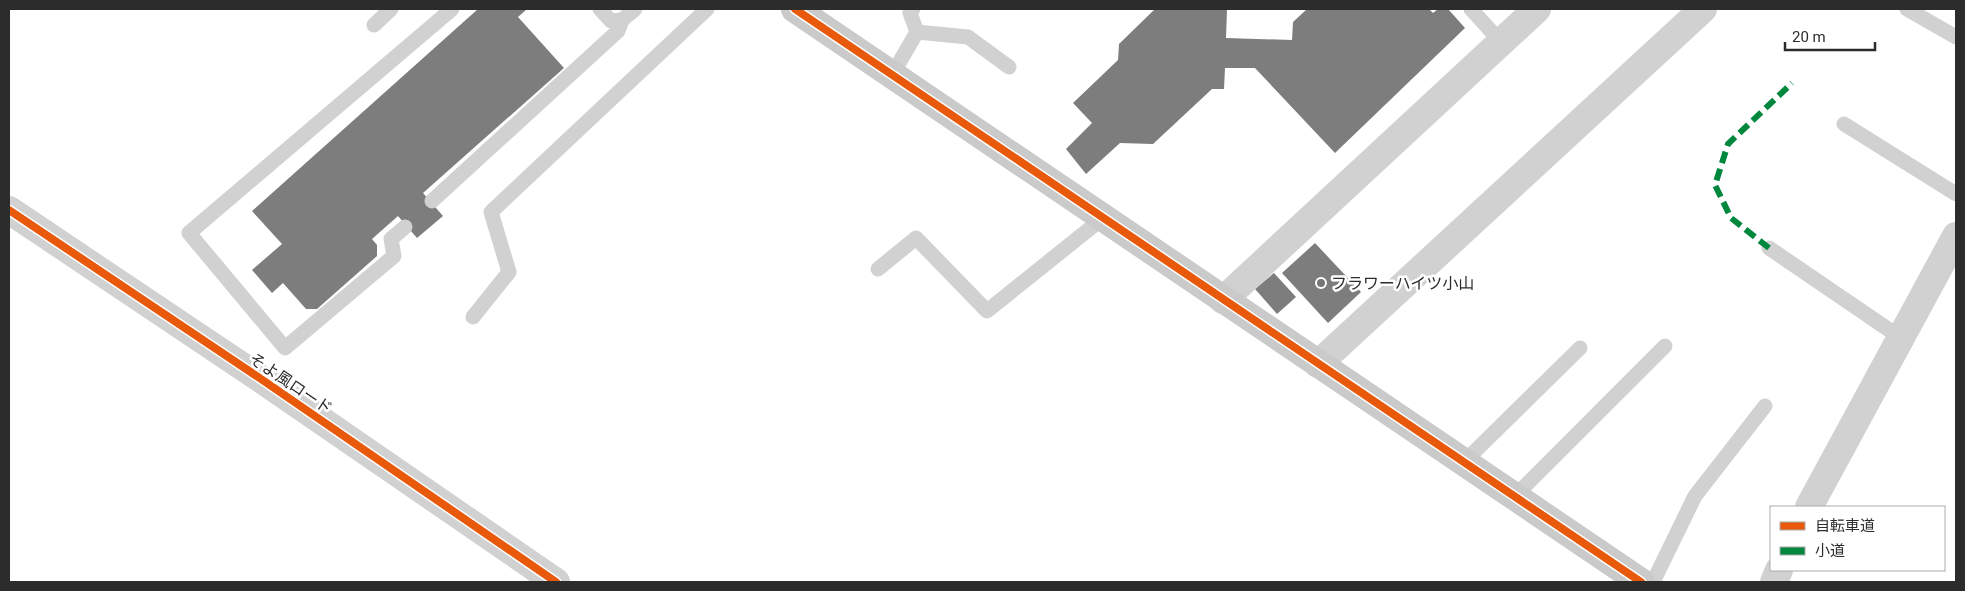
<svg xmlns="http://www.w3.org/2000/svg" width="1965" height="591" viewBox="0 0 1965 591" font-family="Roboto,'Noto Sans JP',sans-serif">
  <rect width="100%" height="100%" fill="#fff"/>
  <g fill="#7d7d7d">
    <polygon points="478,9 527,9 518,17 564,68 423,193 443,216 417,238 398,216 372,239 377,245 377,256 317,309 306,309 283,283 272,293 252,270 282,244 252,211"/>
    <polygon points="1155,9 1227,9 1226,38 1292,40 1293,22 1307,9 1429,9 1433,13 1438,9 1448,9 1465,28 1335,153 1255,68 1225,68 1224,89 1212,89 1153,144 1120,143 1086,174 1066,149 1092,123 1073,103 1118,60 1119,44"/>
    <polygon points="1315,243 1361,292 1328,323 1282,273"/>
    <polygon points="1274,273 1296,297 1277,314 1255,289"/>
  </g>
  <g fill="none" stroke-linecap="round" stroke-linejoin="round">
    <g stroke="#d1d1d1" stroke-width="15">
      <polyline points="913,9 910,13 917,32 968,37 1009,67"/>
      <polyline points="1471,9 1501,42"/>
      <polyline points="1907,9 1956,37"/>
      <polyline points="622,20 635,9"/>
      <polyline points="374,25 391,9"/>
      <polyline points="892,75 917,32"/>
      <polyline points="1844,124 1956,194"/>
      <polyline points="432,201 618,31 622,20 611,21 600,9"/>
      <polyline points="405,227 391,239 394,256 285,348 189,233 452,9"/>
      <polyline points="1769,248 1901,338"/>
      <polyline points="878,269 916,238 987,311 1103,218"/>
      <polyline points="473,317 509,272 491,212 707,9"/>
      <polyline points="1464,462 1580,348"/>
      <polyline points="1515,496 1665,346"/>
      <polyline points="1653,582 1695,496 1765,406"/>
    </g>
    <g stroke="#d1d1d1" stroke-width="28">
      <polyline points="9,210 264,381 556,582"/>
      <polyline points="1223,300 1537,9"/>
      <polyline points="1318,364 1703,9"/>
      <polyline points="1809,507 1956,236"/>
      <polyline points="1774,582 1779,570"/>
    </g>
    <polyline stroke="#cacaca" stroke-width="28" points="795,9 1641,582"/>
    <polyline stroke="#00873e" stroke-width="6" stroke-dasharray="12 6" stroke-linecap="butt" points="1769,248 1731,218 1715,185 1728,144 1792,83"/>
    <g stroke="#fff" stroke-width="11">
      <g id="cycleway">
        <polyline points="795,9 1641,582"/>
        <polyline points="9,210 264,381 556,582"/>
      </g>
    </g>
    <use href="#cycleway" stroke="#e8590c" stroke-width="8"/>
  </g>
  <circle fill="#767676" stroke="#fff" stroke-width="2" cx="1321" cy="283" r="5"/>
  <g text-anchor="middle" stroke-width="5" stroke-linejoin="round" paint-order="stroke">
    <g font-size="16" fill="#2c2c2c" stroke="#fff" text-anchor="start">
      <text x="1331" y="289">フラワーハイツ小山</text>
    </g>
    <g font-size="16" fill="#2c2c2c" stroke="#fff">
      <text transform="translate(291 383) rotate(34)" y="6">そよ風ロード</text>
    </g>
  </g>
  <rect width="1965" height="591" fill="none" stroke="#2c2c2c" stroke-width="20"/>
  <rect x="1770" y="506" width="175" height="65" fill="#ffffff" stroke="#ababab"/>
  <rect x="1780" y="522" width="25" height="8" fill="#e8590c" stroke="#ababab"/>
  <text x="1815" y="531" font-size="15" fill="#2c2c2c">自転車道</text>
  <rect x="1780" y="547" width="25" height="8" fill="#00873e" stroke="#ababab"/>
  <text x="1815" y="556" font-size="15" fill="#2c2c2c">小道</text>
  <path d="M1785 42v8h90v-8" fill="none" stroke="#2c2c2c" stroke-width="2.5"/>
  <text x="1792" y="42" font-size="15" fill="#2c2c2c" stroke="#ffffff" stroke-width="4" paint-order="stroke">20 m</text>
</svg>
